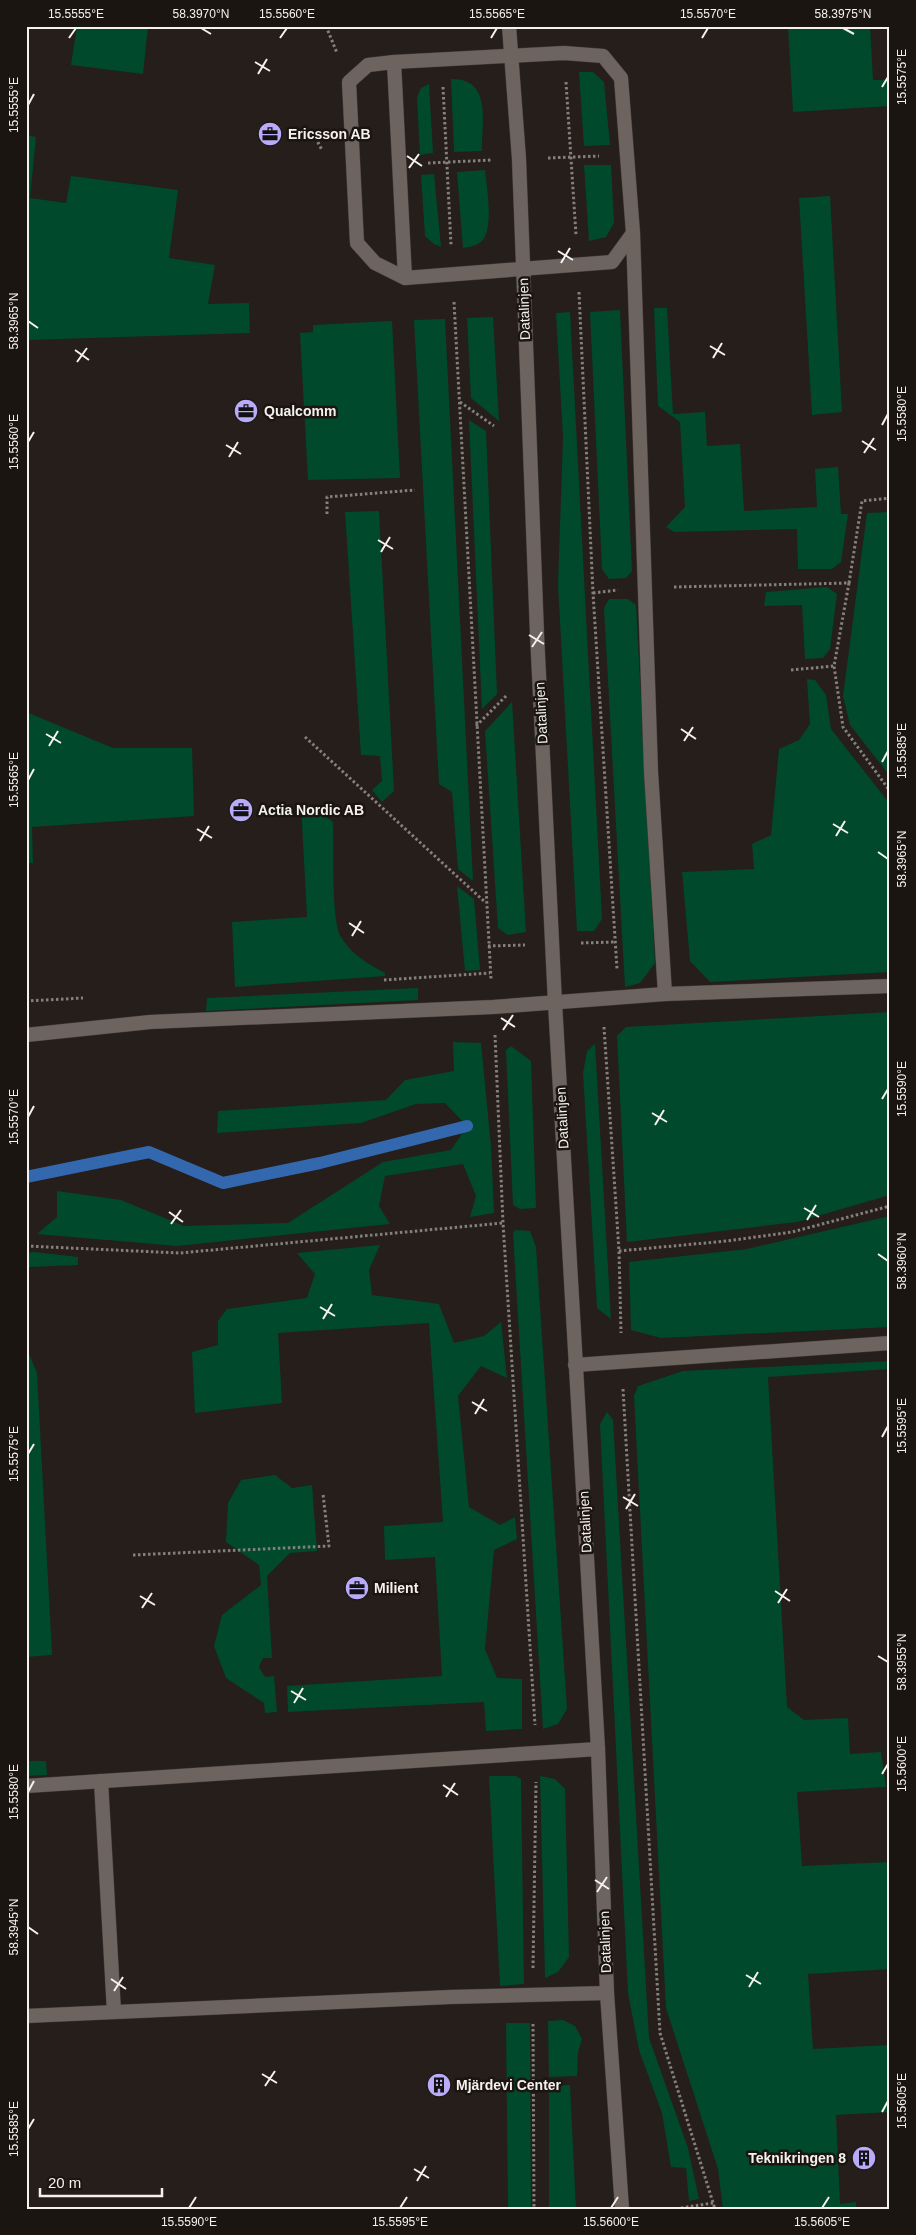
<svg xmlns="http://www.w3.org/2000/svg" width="916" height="2235" viewBox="0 0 916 2235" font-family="Helvetica,sans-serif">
  <rect width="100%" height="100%" fill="#251e1a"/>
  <g fill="#01492c">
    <polygon points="77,26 148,26 143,74 71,65"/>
    <polygon points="788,26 870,26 873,80 890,80 890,106 793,112"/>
    <polygon points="579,72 593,72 604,82 610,145 584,146"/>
    <path d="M451,79C492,78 482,122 482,151L454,152Z"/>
    <polygon points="429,84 433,153 420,155 417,97 421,88"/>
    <polygon points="26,135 36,137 30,198 66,203 71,176 178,190 169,258 215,265 208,304 249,303 250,333 26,340"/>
    <polygon points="584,165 611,165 614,223 606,237 589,241"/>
    <path d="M485,170C487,188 494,229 482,241C477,246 469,247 463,248L457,172Z"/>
    <polygon points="434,174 441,247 434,244 425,236 421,175"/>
    <polygon points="830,196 842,412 812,415 799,198"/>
    <polygon points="654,308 667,308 673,414 705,412 707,446 740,444 744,511 817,507 815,469 838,467 841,514 848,514 841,562 832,569 798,569 797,529 674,532 666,527 685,507 680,422 658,406"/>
    <polygon points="620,310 632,571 626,578 609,579 602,569 590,312"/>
    <polygon points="570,312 602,919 594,931 577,931 558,585 563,437 556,313"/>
    <polygon points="493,317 499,421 471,398 467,318"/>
    <polygon points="445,319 473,881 458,869 452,792 439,784 414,320"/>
    <polygon points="392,321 400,478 308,480 300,333 313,332 313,325"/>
    <polygon points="469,420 486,431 497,694 482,709"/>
    <polygon points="379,511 394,791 382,802 372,790 382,781 380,756 361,755 345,512"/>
    <polygon points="890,512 890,776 850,725 843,696 867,513"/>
    <polygon points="827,587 837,594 830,649 823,658 805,659 802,605 764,606 766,592"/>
    <polygon points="609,599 628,599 636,605 655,963 640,983 625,987 604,608"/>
    <polygon points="807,679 815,680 826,695 831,729 890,804 890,972 710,982 690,961 682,872 754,869 752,844 771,835 779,749 799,740 810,724"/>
    <polygon points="512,702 526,932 508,935 498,928 485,731"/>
    <polygon points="26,712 113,748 192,748 194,816 32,827 33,863 26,863"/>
    <path d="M301,804L311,805L333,822C334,844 331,921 341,937C351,954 368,964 385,973V976L235,987L232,922L307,917Z"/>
    <polygon points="457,886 474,899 480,970 465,971"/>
    <polygon points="418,988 418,1000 206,1011 207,998"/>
    <polygon points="890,1012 890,1195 797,1222 627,1242 617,1036 626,1027"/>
    <polygon points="453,1042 481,1043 491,1146 494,1213 470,1217 476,1196 463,1164 385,1176 379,1206 390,1224 177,1246 37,1234 57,1217 57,1191 121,1200 184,1226 288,1223 383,1162 451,1150 467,1126 445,1103 416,1104 361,1123 217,1133 218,1111 386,1100 405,1080 454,1071"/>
    <polygon points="595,1044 611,1319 597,1308 583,1073 587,1051"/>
    <polygon points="511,1046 531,1061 536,1208 520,1209 513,1205 506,1050"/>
    <polygon points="890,1216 890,1327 661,1338 631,1330 629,1262 747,1249"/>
    <polygon points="515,1230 530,1231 536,1247 567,1709 558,1724 543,1729 513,1233"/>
    <polygon points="380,1245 369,1270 372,1295 439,1304 454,1343 484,1336 501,1322 507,1378 481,1366 458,1396 469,1507 500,1525 515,1517 517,1539 494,1550 485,1649 497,1678 522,1679 522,1729 486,1731 484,1702 288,1712 287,1686 442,1676 435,1557 385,1560 384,1526 443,1522 429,1323 278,1333 282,1403 195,1413 192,1352 218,1345 218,1321 227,1309 307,1298 315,1274 297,1253"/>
    <polygon points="34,1252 78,1257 78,1265 30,1267 26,1273 26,1253"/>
    <polygon points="26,1346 37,1373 52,1655 26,1657"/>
    <polygon points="890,1361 890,1369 768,1377 787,1707 804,1720 848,1718 850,1754 881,1752 886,1787 797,1792 802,1866 890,1862 890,1969 808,1974 813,2049 890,2045 890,2112 836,2115 840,2204 856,2202 856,2209 723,2209 718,2169 666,2008 634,1396 638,1386 683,1371"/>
    <polygon points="607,1412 613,1420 649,2038 688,2148 699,2199 689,2201 686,2168 671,2167 662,2113 639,2050 628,1993 600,1424"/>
    <polygon points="275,1475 292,1488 312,1485 317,1551 290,1553 267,1576 272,1658 263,1658 259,1667 265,1677 274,1676 277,1712 265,1713 264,1703 226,1678 214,1646 222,1615 261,1585 259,1565 226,1542 228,1503 241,1480"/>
    <polygon points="26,1761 46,1761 47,1775 26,1776"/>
    <polygon points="489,1776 516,1776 521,1779 524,1984 500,1986"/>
    <polygon points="540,1776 555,1779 565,1789 569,1957 558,1972 545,1978"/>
    <polygon points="563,2020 575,2026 582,2039 578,2052 577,2076 549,2077 548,2021"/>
    <polygon points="506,2023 530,2023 531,2209 508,2209"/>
    <polygon points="570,2085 576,2209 549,2209 549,2086"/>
  </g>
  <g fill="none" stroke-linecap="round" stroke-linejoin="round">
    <polyline stroke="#3468ae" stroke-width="12" points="26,1177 149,1152 223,1183 320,1163 467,1126"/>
    <g stroke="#413b38" stroke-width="15">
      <g id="service">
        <polygon points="564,53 603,56 621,78 633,233 612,262 405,278 375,263 357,243 349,82 368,65 394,62"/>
        <polyline points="394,62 405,278"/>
        <polyline points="633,233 651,772 665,994"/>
        <polyline points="26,1035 150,1022 493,1007 665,994 890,986"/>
        <polyline points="575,1365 890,1343"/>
        <polyline points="101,1781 114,2012"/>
        <polyline points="26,1786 598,1749"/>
        <polyline points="26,2016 450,1997 607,1993"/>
      </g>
    </g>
    <g stroke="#413b38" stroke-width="15">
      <polyline id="tertiary" points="509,26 519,159 537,634 555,1003 598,1749 607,1993 622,2209"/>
    </g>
    <g stroke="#85807c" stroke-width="3" stroke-dasharray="2.5 2.5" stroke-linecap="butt">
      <polyline points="326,26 337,53"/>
      <polyline points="566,82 576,235"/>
      <polyline points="443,87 451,245"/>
      <polyline points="302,135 314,135 322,150"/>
      <polyline points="548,158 599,156"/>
      <polyline points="428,163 492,160"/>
      <polyline points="579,292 593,593 617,969"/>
      <polyline points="454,302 491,979"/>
      <polyline points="460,402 494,426"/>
      <polyline points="327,514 327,497 415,490"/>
      <polyline points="849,583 862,501 890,498"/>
      <polyline points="674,587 849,583 834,666 843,727 890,791"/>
      <polyline points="593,593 618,590"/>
      <polyline points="791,670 834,666"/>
      <polyline points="476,726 507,695"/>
      <polyline points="305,737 485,902"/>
      <polyline points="581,943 615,942"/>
      <polyline points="488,946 525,945"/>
      <polyline points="384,980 490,973"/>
      <polyline points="26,1001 83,998"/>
      <polyline points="604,1027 619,1251 621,1333"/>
      <polyline points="495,1035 503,1223 535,1725"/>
      <polyline points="26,1246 180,1253 503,1223"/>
      <polyline points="619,1251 727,1241 792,1232 890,1206"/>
      <polyline points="623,1389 660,2033 715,2209"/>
      <polyline points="133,1555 329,1546 323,1494"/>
      <polyline points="533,1968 536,1782"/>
      <polyline points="533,2024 534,2209"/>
      <polyline points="681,2208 713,2203"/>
    </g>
    <use href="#service" stroke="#6d645f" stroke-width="14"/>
    <use href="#tertiary" stroke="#6d645f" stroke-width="14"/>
  </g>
  <path fill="none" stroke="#f5f1ee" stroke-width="2" d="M201,28L211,34M843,28L854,34M69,38L76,28M280,38L287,28M491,38L497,28M702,38L708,28M255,62L270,71M258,74L267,59M882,87L888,77M28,105L34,94M407,156L422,166M409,168L419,154M558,251L573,260M561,263L570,248M28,321L38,328M710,346L725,355M75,350L89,360M713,358L722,343M77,362L87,348M882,425L888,414M862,441L876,450M28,442L34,432M226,445L241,454M864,453L874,438M229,457L238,442M378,540L393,549M381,552L390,537M529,635L544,644M532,647L542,632M681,729L696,739M46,734L61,743M684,741L693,727M49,746L58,731M882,762L888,751M28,780L34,769M833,824L848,833M197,829L212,838M836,836L845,821M200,841L209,826M878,852L888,859M349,923L364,933M352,936L361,921M501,1018L515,1027M503,1030L513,1015M882,1099L888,1089M652,1113L667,1122M28,1117L34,1106M655,1125L664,1110M804,1208L819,1217M169,1212L183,1222M807,1220L816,1205M171,1224L181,1210M878,1254L888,1261M320,1307L335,1316M323,1319L332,1304M472,1402L487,1411M475,1414L484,1399M882,1437L888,1426M28,1454L34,1444M623,1497L638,1506M626,1509L635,1494M775,1591L790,1601M140,1596L155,1605M778,1603L787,1589M142,1608L152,1593M878,1656L888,1662M291,1691L306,1700M294,1703L303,1688M882,1774L888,1764M443,1785L458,1795M28,1792L34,1781M446,1797L455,1783M595,1880L609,1889M597,1892L607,1877M28,1927L38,1934M746,1975L761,1984M111,1979L126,1989M749,1987L758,1972M114,1991L123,1977M262,2074L277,2083M265,2086L275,2071M882,2112L888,2101M28,2129L34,2119M414,2169L429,2178M417,2181L426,2166M189,2208L196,2197M400,2208L407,2197M611,2208L618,2197M822,2208L829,2197"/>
  <defs>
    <g id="office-disc" transform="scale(1.25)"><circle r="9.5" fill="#b9abf7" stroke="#1b1511"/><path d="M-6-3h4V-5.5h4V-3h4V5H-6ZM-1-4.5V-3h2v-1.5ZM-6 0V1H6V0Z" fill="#111"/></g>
    <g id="building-disc" transform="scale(1.25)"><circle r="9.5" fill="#b9abf7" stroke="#1b1511"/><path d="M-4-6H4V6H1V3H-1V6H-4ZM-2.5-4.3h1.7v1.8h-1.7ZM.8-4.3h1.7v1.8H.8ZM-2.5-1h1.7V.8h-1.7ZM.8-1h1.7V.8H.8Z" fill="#111"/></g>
  </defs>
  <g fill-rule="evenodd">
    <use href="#office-disc" x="270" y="134"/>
    <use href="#office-disc" x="246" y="411"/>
    <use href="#office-disc" x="241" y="810"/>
    <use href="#office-disc" x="357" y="1588"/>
    <use href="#building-disc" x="439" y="2085"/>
    <use href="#building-disc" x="864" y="2158"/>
  </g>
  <g text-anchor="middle" stroke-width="5" stroke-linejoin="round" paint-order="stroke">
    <g font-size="14" font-weight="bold" fill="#f5f1ee" stroke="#1b1511" text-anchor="start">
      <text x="288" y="139">Ericsson AB</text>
      <text x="264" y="416">Qualcomm</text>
      <text x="258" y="815">Actia Nordic AB</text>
      <text x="374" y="1593">Milient</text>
      <text x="456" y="2090">Mjärdevi Center</text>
      <text x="846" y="2163" text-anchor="end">Teknikringen 8</text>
    </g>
    <g font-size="14" fill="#f5f1ee" stroke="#1b1511">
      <text transform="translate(524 309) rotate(-92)" y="5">Datalinjen</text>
      <text transform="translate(541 713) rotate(-93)" y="5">Datalinjen</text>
      <text transform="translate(562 1118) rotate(-93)" y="5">Datalinjen</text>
      <text transform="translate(585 1522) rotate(-93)" y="5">Datalinjen</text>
      <text transform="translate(605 1942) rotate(-92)" y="5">Datalinjen</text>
    </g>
  </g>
  <rect width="916" height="2235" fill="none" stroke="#1b1511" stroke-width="55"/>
  <path d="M40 2188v8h122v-8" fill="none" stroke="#f5f1ee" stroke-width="2.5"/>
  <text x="48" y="2188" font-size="15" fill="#f5f1ee" stroke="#1b1511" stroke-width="4" paint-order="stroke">20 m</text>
  <rect x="28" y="28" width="860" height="2180" fill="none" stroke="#f5f1ee" stroke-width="2"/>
  <g font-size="12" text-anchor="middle" fill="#f5f1ee">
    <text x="76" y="18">15.5555°E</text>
    <text x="201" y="18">58.3970°N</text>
    <text x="287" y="18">15.5560°E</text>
    <text x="497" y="18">15.5565°E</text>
    <text x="708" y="18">15.5570°E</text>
    <text x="843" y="18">58.3975°N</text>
    <text transform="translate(902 77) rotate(-90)" y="4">15.5575°E</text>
    <text transform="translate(14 105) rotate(-90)" y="4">15.5555°E</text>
    <text transform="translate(14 321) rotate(-90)" y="4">58.3965°N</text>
    <text transform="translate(902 414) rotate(-90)" y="4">15.5580°E</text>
    <text transform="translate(14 442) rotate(-90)" y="4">15.5560°E</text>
    <text transform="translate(902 751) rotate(-90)" y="4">15.5585°E</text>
    <text transform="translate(14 780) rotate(-90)" y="4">15.5565°E</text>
    <text transform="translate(902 859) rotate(-90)" y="4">58.3965°N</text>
    <text transform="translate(902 1089) rotate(-90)" y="4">15.5590°E</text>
    <text transform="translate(14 1117) rotate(-90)" y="4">15.5570°E</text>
    <text transform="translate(902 1261) rotate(-90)" y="4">58.3960°N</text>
    <text transform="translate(902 1426) rotate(-90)" y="4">15.5595°E</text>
    <text transform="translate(14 1454) rotate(-90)" y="4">15.5575°E</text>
    <text transform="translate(902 1662) rotate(-90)" y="4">58.3955°N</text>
    <text transform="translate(902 1764) rotate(-90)" y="4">15.5600°E</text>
    <text transform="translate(14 1792) rotate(-90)" y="4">15.5580°E</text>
    <text transform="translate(14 1927) rotate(-90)" y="4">58.3945°N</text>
    <text transform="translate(902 2101) rotate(-90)" y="4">15.5605°E</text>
    <text transform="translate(14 2129) rotate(-90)" y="4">15.5585°E</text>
    <text x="189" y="2226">15.5590°E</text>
    <text x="400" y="2226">15.5595°E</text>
    <text x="611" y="2226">15.5600°E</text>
    <text x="822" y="2226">15.5605°E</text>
  </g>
</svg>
